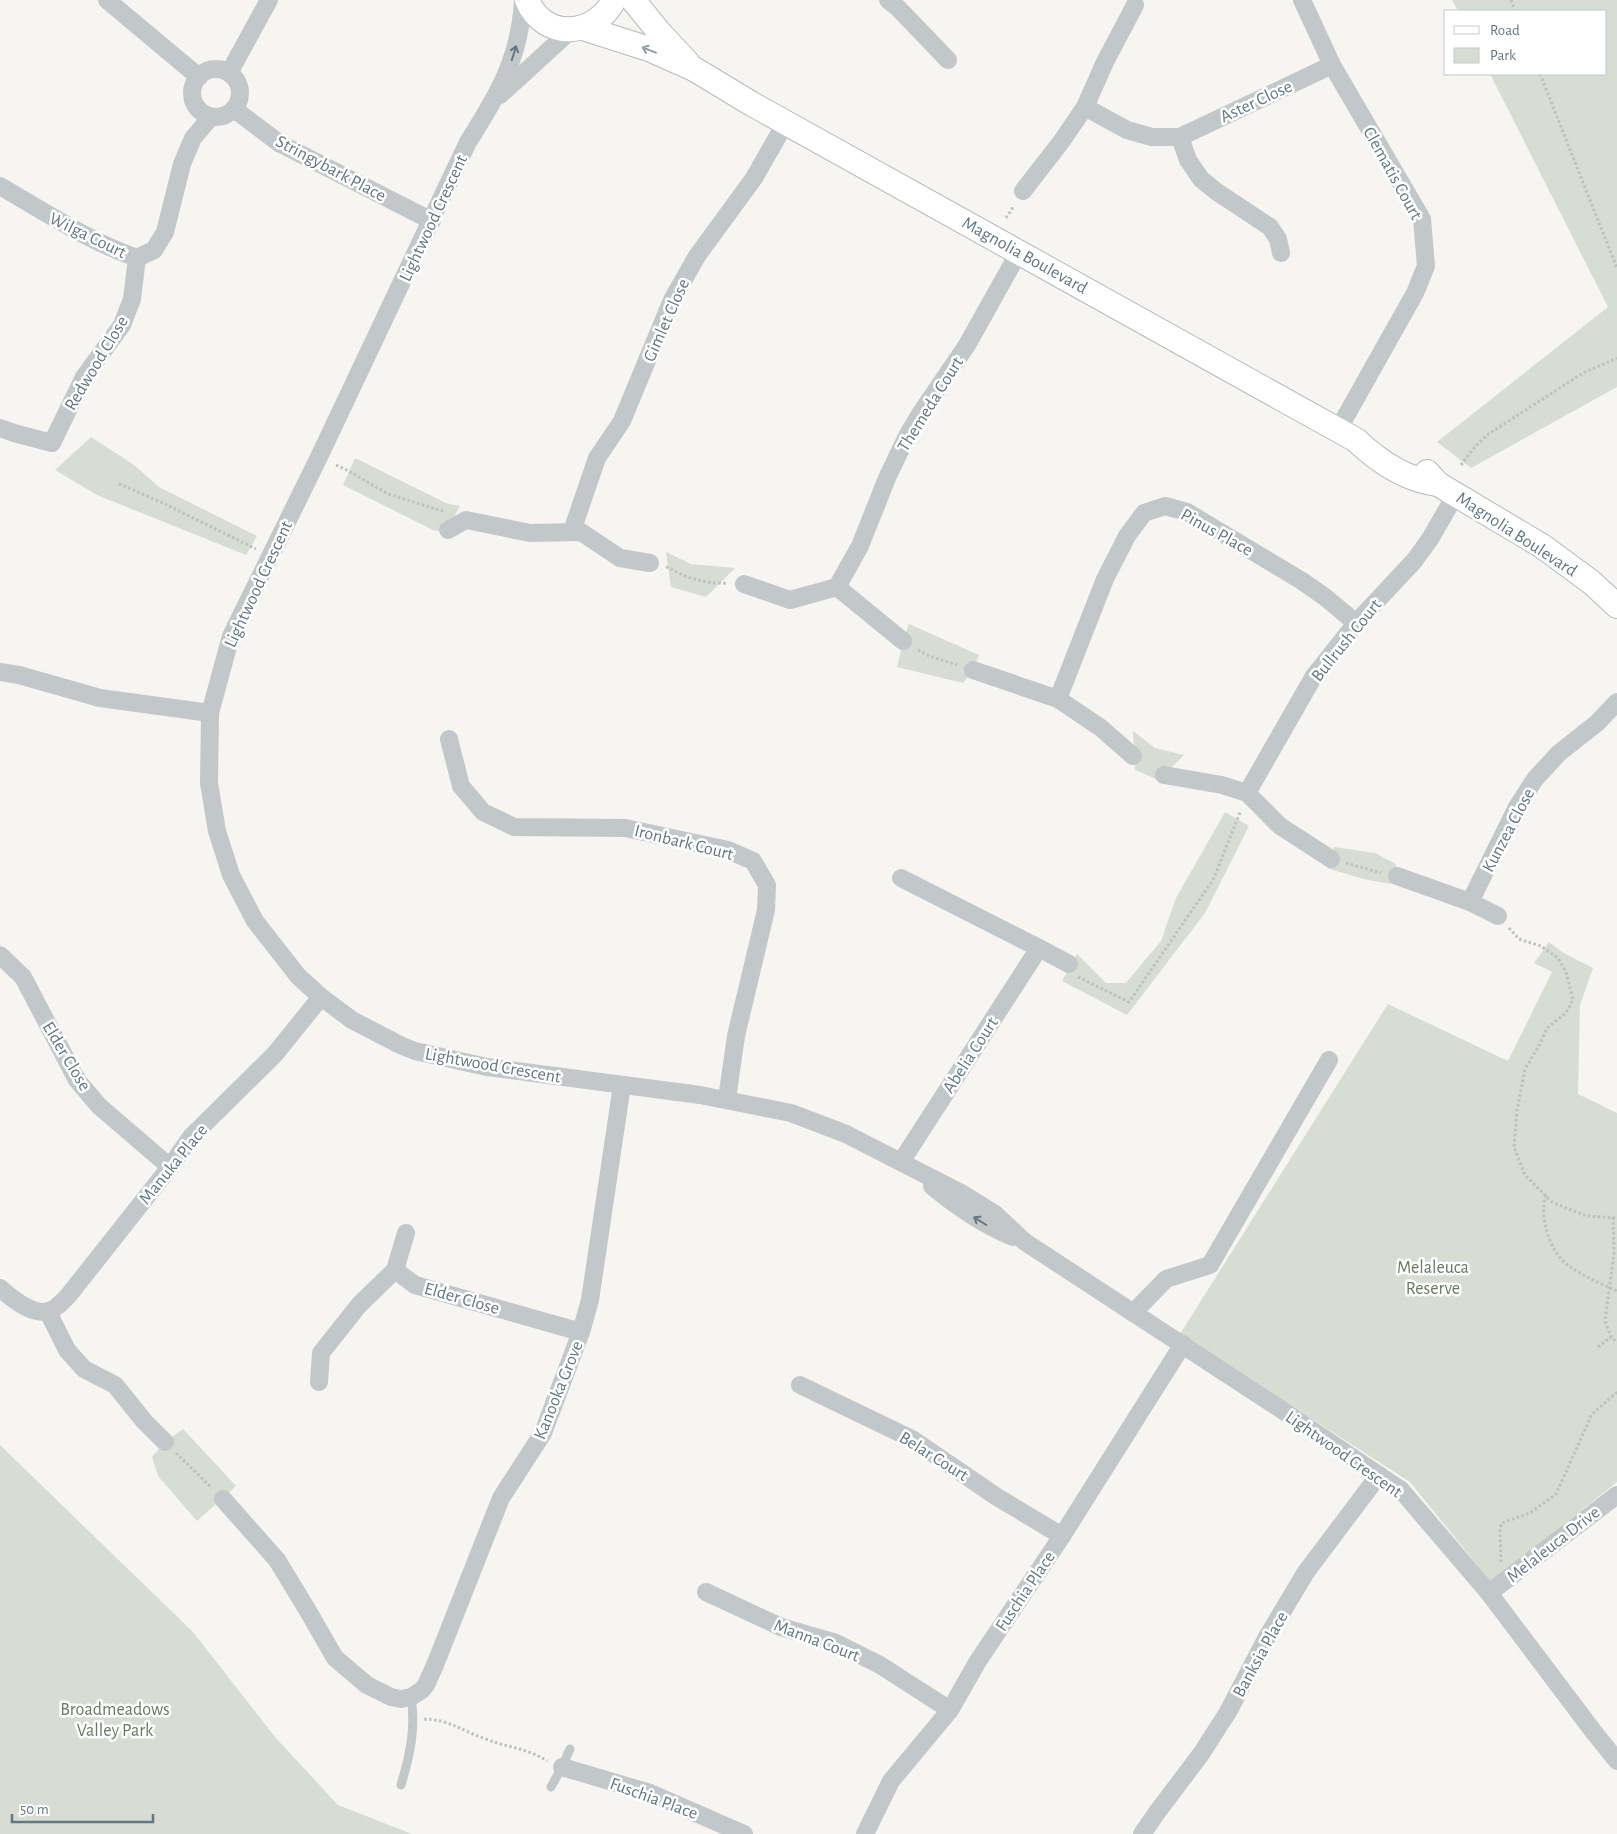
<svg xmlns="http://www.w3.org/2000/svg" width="1617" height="1834" viewBox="0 0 1617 1834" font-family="'Alegreya Sans',sans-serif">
  <rect width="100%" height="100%" fill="#f6f5f1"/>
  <g fill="#d7ddd2">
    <polygon points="1452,0 1617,0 1617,387 1471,468 1437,442 1608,307 1490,74 1606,74 1606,11 1458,11"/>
    <polygon points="91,437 134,465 159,487 257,536 246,555 97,495 55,470"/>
    <polygon points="355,458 446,503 460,506 445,533 433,530 343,485"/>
    <polygon points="666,552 691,564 735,568 706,597 671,587"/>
    <polygon points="909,624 979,655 973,670 963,683 897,667 903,641"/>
    <polygon points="1133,731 1155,748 1184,755 1164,775 1156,779 1135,770"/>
    <polygon points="1225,812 1249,826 1205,913 1127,1015 1062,981 1077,954 1106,983 1126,983 1161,941 1176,898"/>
    <polygon points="1334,847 1375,853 1396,864 1397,876 1391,884 1363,879 1327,868"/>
    <polygon points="1549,942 1562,952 1593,968 1580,1005 1578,1094 1617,1113 1617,1482 1491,1582 1410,1482 1180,1334 1388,1004 1508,1061 1552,972 1534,963"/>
    <polygon points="183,1429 236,1486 197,1521 158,1476 152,1457 165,1442"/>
    <polygon points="0,1445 193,1632 275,1737 338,1805 412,1834 0,1834"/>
  </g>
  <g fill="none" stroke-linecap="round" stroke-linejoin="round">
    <g stroke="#b4babe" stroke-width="26">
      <g id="secondary">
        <path d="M527,0C544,41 595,37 614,0"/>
        <polyline points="633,0 659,32 687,62"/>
        <path d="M583,28L649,49L694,69L752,104L1356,440C1379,462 1406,480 1438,484"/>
        <polyline points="1427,472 1438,484 1542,546 1591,582 1617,606"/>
      </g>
    </g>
    <g stroke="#bec0c2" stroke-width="3" stroke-dasharray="2.5 2.5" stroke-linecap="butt">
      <polyline points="1511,0 1515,11"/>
      <polyline points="1540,74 1617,268"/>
      <polyline points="1006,218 1014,206"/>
      <polyline points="336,465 347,470 388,494 445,512"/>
      <polyline points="1461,465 1473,449 1487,435 1583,373 1617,358"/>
      <polyline points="119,484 163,503 256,549"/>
      <path d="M666,567C672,568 675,572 681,574C694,580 712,584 726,583"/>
      <polyline points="918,650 929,656 957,665"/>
      <polyline points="1346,863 1381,873"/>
      <polyline points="1509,928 1519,939 1541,946 1558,958 1566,972 1573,1000 1566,1013 1547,1028 1540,1044 1525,1069 1517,1110 1514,1147 1525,1175 1552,1202 1586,1216 1617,1218"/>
      <polyline points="1078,977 1129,1002 1213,880 1241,810"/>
      <path d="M1546,1195C1539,1217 1549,1252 1569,1266C1583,1276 1601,1284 1617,1291"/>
      <polyline points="1613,1217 1614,1253 1605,1321 1612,1339 1617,1341"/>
      <polyline points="1598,1347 1611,1337"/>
      <polyline points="176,1453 211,1487"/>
      <polyline points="1501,1562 1500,1528 1502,1523 1530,1513 1556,1494 1592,1414 1617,1392"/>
      <path d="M424,1719C451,1720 462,1731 486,1739C508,1748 525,1747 547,1761"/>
    </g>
    <g stroke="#c2c7c9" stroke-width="9">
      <path d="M401,1785C410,1755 416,1728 411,1697"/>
      <polyline points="551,1787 562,1767 570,1749"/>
    </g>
    <g stroke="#c2c7c9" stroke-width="18">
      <polyline points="107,0 199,77"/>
      <path d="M523,0C520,58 498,95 468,142L319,457L231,636L210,713L209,783L217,831L231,875L255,921L298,976L321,997L352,1020L400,1045L415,1051L487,1067L700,1095L791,1113L846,1134L961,1193L995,1214L1025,1242L1279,1408L1401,1490L1489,1593L1593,1731L1617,1761"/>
      <polyline points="888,0 898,8 948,60"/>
      <polyline points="1302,0 1332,65 1422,219 1426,266 1415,293 1338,430"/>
      <circle cx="216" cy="93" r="24"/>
      <polyline points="229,73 269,0"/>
      <polyline points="500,95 571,30"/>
      <polyline points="1085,107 1127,130 1152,137 1180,137 1332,65"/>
      <polyline points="234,109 279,143 432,221"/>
      <polyline points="1180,137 1188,160 1201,179 1217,192 1270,227 1278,239 1281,253"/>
      <path d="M0,186C45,212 88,241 137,258L154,250L165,232L182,164L193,138L211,117"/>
      <polyline points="1023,191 1061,142 1085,107 1105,62 1135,5"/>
      <polyline points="0,428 14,433 52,443 84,377 122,325 132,299 137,258"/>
      <polyline points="448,530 466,520 530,533 581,532 620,558 650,563"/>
      <polyline points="572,531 597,458 622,421 672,300 697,256 754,178 786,122"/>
      <polyline points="744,584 790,600 837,587 903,641"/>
      <polyline points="837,587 860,546 887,478 907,436 920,414 967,345 1019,252"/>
      <polyline points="973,670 1058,699 1101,728 1133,756"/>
      <polyline points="0,672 19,675 100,698 210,713"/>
      <polyline points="1058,699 1105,579 1127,536 1144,513 1165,506 1187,512 1302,581 1325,597 1356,623"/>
      <polyline points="449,739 461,786 483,812 514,827 625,828 728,850 753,861 767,885 766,910 736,1036 727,1099"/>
      <polyline points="1164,775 1222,785 1247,793 1280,826 1331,859"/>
      <polyline points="1247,793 1314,676 1356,623 1414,561 1430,539 1456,494"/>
      <polyline points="1397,876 1470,902 1498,916"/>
      <polyline points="901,878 1039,948 901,1162"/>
      <polyline points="1470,902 1517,807 1535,779 1559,753 1597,723 1617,702"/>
      <polyline points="1039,948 1069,964"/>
      <polyline points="0,955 23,977 77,1080 99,1106 170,1167"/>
      <path d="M932,1186C957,1207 982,1224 1013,1237"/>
      <polyline points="395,1270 406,1233"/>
      <path d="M0,1288C11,1298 33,1316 49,1311C56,1309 63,1301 68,1296L170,1167L191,1137L275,1054L321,997"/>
      <polyline points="48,1312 67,1350 84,1369 115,1385 144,1421 165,1442"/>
      <polyline points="1133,1313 1166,1279 1210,1265 1329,1060"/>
      <polyline points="319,1382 321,1353 359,1305 395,1270 415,1285 581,1332"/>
      <polyline points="800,1385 912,1439 997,1497 1062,1536"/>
      <polyline points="223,1499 277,1560 308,1611 335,1658 367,1685 391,1697 401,1699 411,1697 422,1690 426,1685 435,1665 501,1498 543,1433 581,1332 590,1300 622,1085"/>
      <polyline points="706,1592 781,1627 836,1643 880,1665 950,1710"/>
      <polyline points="1489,1593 1617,1495"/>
      <polyline points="562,1767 650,1793 744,1834"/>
      <polyline points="865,1834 891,1781 950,1710 978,1661 1062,1536 1183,1344"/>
      <polyline points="1142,1834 1158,1811 1201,1754 1228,1712 1267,1637 1306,1572 1379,1475"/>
    </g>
    <use href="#secondary" stroke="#fff" stroke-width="24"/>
  </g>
  <defs><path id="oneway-shaft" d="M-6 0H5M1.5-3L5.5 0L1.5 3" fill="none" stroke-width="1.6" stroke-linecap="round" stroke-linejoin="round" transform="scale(1.25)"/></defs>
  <use stroke="#92a0a9" href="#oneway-shaft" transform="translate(649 50) rotate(-159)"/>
  <g stroke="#637784">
    <use href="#oneway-shaft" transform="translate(514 53) rotate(-73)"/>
    <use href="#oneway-shaft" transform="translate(980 1221) rotate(-148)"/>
  </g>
  <g text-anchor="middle" stroke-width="5" stroke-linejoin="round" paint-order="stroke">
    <g font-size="18" fill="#637784" stroke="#fff">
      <text transform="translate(1256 101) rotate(-25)" y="6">Aster Close</text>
      <text transform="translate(331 168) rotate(28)" y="6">Stringybark Place</text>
      <text transform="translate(1393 173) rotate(61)" y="6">Clematis Court</text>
      <text transform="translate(433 218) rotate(-65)" y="6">Lightwood Crescent</text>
      <text transform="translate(88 235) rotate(26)" y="6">Wilga Court</text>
      <text transform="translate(1025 255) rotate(29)" y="6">Magnolia Boulevard</text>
      <text transform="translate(666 320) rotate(-66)" y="6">Gimlet Close</text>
      <text transform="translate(96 363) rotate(-59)" y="6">Redwood Close</text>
      <text transform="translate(930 404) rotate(-58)" y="6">Themeda Court</text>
      <text transform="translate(1217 532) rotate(29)" y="6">Pinus Place</text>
      <text transform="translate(1517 534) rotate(33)" y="6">Magnolia Boulevard</text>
      <text transform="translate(258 584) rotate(-65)" y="6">Lightwood Crescent</text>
      <text transform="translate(1346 640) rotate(-51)" y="6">Bullrush Court</text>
      <text transform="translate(1508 830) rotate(-62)" y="6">Kunzea Close</text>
      <text transform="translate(684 842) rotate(14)" y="6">Ironbark Court</text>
      <text transform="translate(970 1055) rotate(-57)" y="6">Abelia Court</text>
      <text transform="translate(67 1056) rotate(59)" y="6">Elder Close</text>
      <text transform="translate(493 1065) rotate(10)" y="6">Lightwood Crescent</text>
      <text transform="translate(173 1164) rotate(-51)" y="6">Manuka Place</text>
      <text transform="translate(462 1298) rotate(16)" y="6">Elder Close</text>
      <text transform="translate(558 1390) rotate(-68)" y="6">Kanooka Grove</text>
      <text transform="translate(1344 1454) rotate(35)" y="6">Lightwood Crescent</text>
      <text transform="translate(934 1456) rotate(32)" y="6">Belar Court</text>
      <text transform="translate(1553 1544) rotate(-38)" y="6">Melaleuca Drive</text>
      <text transform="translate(1025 1591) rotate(-56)" y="6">Fuschia Place</text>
      <text transform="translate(817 1640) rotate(21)" y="6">Manna Court</text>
      <text transform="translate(1260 1654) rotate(-61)" y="6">Banksia Place</text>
      <text transform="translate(654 1798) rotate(20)" y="6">Fuschia Place</text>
    </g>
    <g font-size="18" fill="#687b62" stroke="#fff">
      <text x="1433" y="1273">Melaleuca<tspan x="1433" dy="21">Reserve</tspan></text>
      <text x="115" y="1715">Broadmeadows<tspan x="115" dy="21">Valley Park</tspan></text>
    </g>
  </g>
  <rect x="1444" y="10" width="162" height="65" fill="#ffffff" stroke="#c1c9ce"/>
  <rect x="1454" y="26" width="25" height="8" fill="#ffffff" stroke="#c1c9ce"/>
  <text x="1490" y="35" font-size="15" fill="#637784">Road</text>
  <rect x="1454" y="48" width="25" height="15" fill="#d7ddd2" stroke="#c1c9ce"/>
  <text x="1490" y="60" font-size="15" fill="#637784">Park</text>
  <path d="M12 1814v8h141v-8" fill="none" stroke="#637784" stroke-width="2.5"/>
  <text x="20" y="1814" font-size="15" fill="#637784" stroke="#ffffff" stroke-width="4" paint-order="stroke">50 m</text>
</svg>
